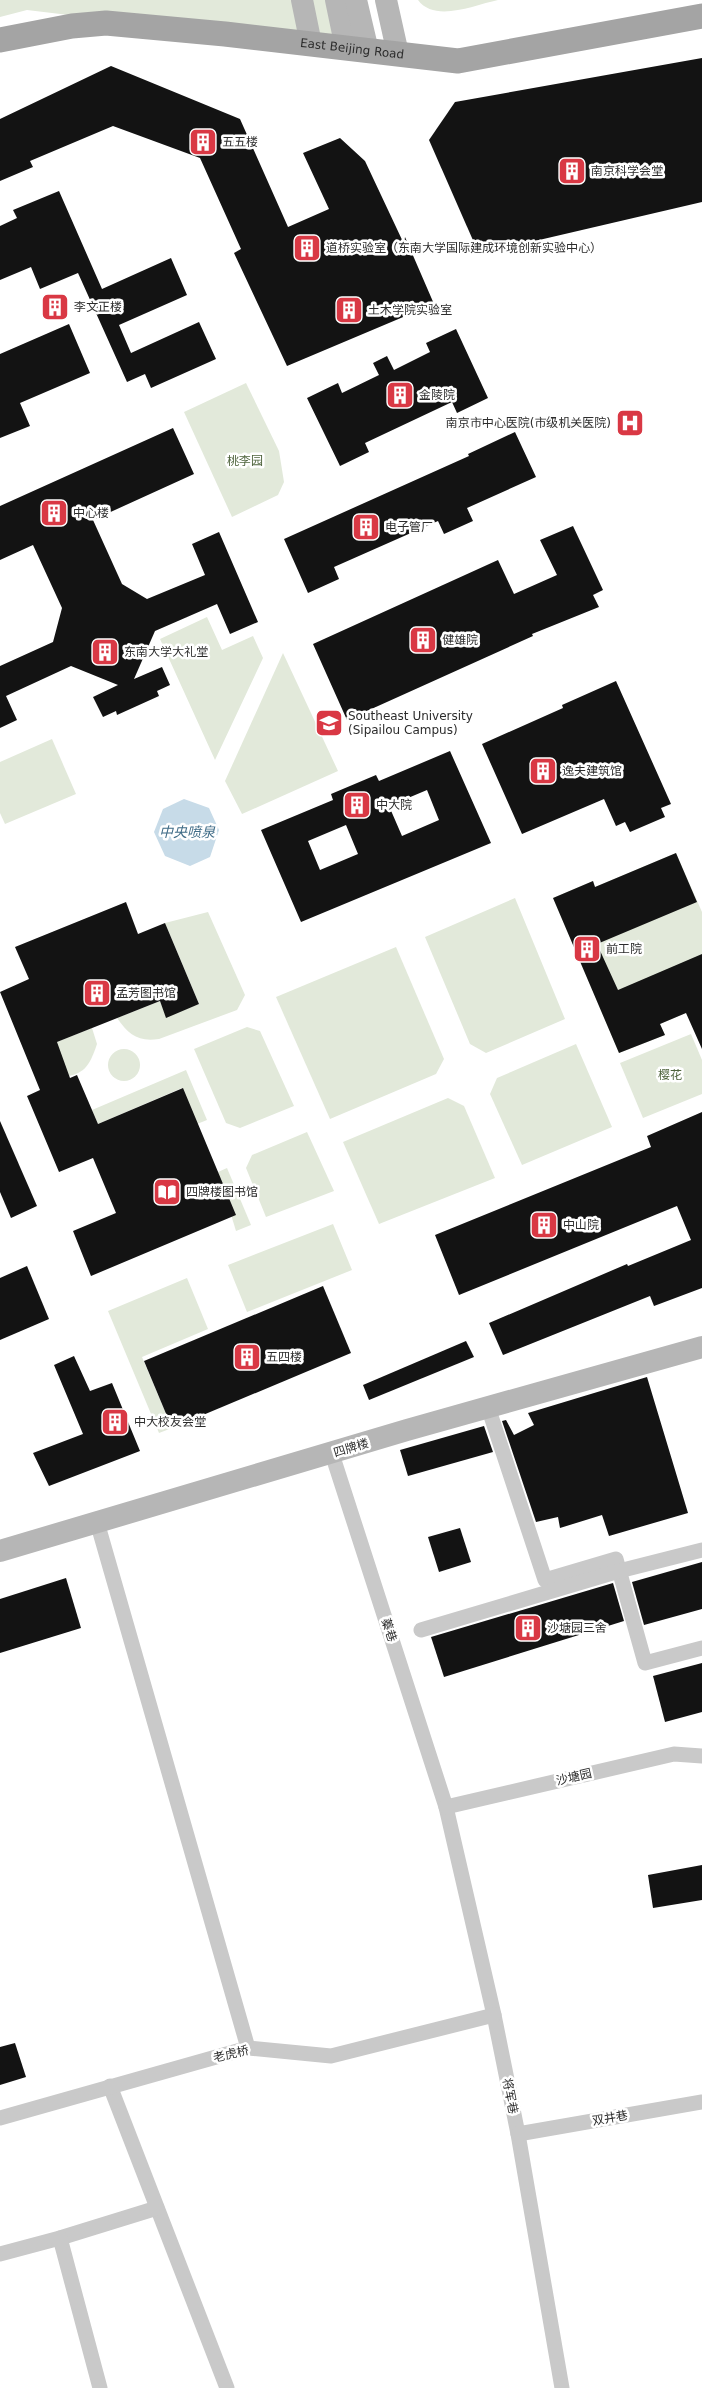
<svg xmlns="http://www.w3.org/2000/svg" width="702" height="2388" viewBox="0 0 702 2388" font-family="'DejaVu Sans','Noto Sans SC',sans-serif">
  <rect width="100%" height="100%" fill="#fff"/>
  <g fill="#e2e9da">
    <polygon points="0,0 354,0 368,51 27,10 0,17"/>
    <path d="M418,0H498C474,5 435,23 418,0Z"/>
    <polygon points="246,383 279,451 284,482 278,495 232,517 184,412"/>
    <polygon points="207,617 222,650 253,636 263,658 215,760 160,639"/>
    <polygon points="283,653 338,771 242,814 225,781"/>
    <polygon points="52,739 76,794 5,824 0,813 0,762"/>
    <polygon points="676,853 702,912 702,1006 660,1024 665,1035 619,1053 553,898 593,881 595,887"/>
    <polygon points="515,898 565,1019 486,1053 470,1044 425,937"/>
    <path d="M208,912L245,995L237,1010L159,1039C138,1042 129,1035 117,1018L160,1001L166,1017L199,1004L165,923Z"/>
    <polygon points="396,947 444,1059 436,1074 330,1119 276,997"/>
    <polygon points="247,1027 260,1031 294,1106 240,1128 226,1123 194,1049"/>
    <path d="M92,1028L97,1044C89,1067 85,1074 60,1078L57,1042Z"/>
    <polygon points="691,1034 702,1060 702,1094 643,1118 620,1063"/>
    <polygon points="576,1044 612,1127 522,1165 490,1094 497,1078"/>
    <circle cx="124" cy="1065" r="16"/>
    <polygon points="186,1070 207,1120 197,1124 182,1088 98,1124 92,1110"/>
    <polygon points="448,1098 464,1106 495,1178 379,1224 343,1142"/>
    <polygon points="307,1132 334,1191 266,1217 246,1168 252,1155"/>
    <polygon points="227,1168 251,1225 236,1231 218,1172"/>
    <polygon points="333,1224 352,1270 247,1312 228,1265"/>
    <polygon points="187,1278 208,1329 142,1357 172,1428 159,1433 108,1311"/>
  </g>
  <polygon fill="#c7dbe8" points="184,799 209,808 219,830 210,857 190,866 165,856 154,832 163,809"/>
  <g fill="#131313" fill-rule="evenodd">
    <polygon points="702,58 702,202 479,254 429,140 455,102"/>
    <polygon points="111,66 240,119 288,227 329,209 303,153 340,138 365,161 404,244 405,237 434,304 287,366 234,253 241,249 200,158 113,126 30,161 33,167 0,181 0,119"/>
    <polygon points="59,191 102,289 171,258 187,295 119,325 131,353 199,322 216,359 151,388 145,374 127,382 78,273 40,289 31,267 0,280 0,226 17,218 13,210"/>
    <polygon points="69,324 90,373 20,403 30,426 0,438 0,354"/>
    <polygon points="456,329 488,398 457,413 452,402 365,443 369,452 340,466 307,398 338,383 342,393 379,375 373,363 387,356 394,370 430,352 426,343"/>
    <polygon points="173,428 194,474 93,520 122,584 147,599 205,575 192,544 219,532 258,622 230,634 217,604 155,631 134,679 162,667 170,685 157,691 159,696 117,715 116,711 103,717 93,697 118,685 71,666 6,696 17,720 0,728 0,666 53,642 62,608 33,545 0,560 0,506"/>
    <polygon points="515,432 536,477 467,508 473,521 444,534 438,521 334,567 339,579 308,593 284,539 469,456 468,454"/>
    <polygon points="573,526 603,590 593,595 599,607 532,634 533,636 347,720 313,644 498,560 514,594 557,575 540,540"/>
    <polygon points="616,681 671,804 661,808 665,817 630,832 625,822 616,826 604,799 522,834 482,744 563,708 562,705"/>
    <path d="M450,751L491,843L301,922L261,830L333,800L331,794L376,775L379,781ZM427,790L439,820L402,836L389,806ZM346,825L358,854L320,870L308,841Z"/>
    <polygon points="676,853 697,902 597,944 618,990 702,954 702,1049 686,1013 660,1024 665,1035 619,1053 553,898 593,881 595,887"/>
    <polygon points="126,902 138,934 165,923 199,1004 166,1018 160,1001 57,1042 70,1078 77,1075 98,1124 183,1088 236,1215 91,1276 73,1231 116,1213 93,1158 59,1172 27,1096 40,1090 0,992 29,979 15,947"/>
    <polygon points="702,1112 702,1288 654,1306 650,1296 503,1355 489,1323 627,1264 628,1266 691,1240 677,1206 459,1295 435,1235 651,1147 647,1136"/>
    <polygon points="0,1121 37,1206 11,1218 0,1192"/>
    <polygon points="27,1266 49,1319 0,1340 0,1278"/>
    <polygon points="323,1286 351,1353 172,1428 144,1361"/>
    <polygon points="466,1341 474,1357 369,1400 363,1385"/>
    <polygon points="74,1356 90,1391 112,1383 140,1451 49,1486 33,1453 83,1434 54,1365"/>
    <polygon points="647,1377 688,1513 609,1536 602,1515 560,1528 558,1517 536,1522 502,1421 506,1420 514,1435 534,1425 528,1413"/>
    <polygon points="484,1426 493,1452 408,1476 400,1450"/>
    <polygon points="460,1528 471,1562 439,1572 428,1537"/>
    <polygon points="702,1562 702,1609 644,1625 632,1582"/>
    <polygon points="66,1578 81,1628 0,1653 0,1599"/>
    <polygon points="613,1583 624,1621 444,1677 431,1637"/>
    <polygon points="702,1663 702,1712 665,1722 653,1676"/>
    <polygon points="702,1865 702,1900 653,1908 648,1875"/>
    <polygon points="15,2043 26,2077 0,2085 0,2047"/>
  </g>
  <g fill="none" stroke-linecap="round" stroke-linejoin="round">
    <g stroke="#c9c9c9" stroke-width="15">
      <polyline points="488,1407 545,1580 616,1559 645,1663 702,1648"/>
      <polyline points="332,1454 446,1807 494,2015 518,2134 562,2388"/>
      <polyline points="97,1522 248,2048"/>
      <polyline points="421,1630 619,1571 702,1550"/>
      <polyline points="446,1807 674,1754 702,1756"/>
      <polyline points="110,2086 227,2388"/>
      <polyline points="0,2118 248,2048 331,2056 494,2015"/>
      <polyline points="518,2134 702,2102"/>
      <polyline points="60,2238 157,2208"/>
      <polyline points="0,2254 60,2238 100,2388"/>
    </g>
    <g stroke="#b6b6b6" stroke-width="22">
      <polyline points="302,0 311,44"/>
      <polyline points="336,0 346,48"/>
      <polyline points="356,0 368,51"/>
      <polyline points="386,0 398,54"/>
      <polyline points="0,1551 407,1430 702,1347"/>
    </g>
    <path stroke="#a4a4a4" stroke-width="25" id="s1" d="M0,40L72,26L106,23L225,34L458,61L702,16"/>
  </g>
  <defs>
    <g id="building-square" transform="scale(1.4375)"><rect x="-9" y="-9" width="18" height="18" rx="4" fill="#d93844" stroke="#fff"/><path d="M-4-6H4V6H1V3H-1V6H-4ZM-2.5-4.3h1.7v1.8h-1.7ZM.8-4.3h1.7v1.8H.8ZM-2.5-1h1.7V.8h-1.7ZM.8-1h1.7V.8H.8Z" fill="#fff"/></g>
    <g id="hospital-square" transform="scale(1.4375)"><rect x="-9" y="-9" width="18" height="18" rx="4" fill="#d93844" stroke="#fff"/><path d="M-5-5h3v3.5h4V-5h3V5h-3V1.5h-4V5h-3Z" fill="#fff"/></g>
    <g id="university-square" transform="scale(1.4375)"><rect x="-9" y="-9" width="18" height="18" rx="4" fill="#d93844" stroke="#fff"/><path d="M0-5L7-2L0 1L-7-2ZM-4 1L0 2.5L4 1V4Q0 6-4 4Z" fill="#fff"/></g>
    <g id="library-square" transform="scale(1.4375)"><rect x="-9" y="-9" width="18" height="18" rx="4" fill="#d93844" stroke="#fff"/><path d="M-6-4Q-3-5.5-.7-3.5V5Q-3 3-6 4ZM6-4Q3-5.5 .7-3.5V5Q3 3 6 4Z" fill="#fff"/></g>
  </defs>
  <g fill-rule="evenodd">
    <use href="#building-square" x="203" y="142"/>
    <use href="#building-square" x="572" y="171"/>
    <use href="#building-square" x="307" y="248"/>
    <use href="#building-square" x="55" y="307"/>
    <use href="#building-square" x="349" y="310"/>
    <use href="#building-square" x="400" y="395"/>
    <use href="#hospital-square" x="630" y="423"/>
    <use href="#building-square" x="54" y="513"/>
    <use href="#building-square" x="366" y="527"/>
    <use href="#building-square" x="423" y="640"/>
    <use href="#building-square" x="105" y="652"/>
    <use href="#university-square" x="329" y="723"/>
    <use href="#building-square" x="543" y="771"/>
    <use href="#building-square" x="357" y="805"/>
    <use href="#building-square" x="587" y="949"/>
    <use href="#building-square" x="97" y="993"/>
    <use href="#library-square" x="167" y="1192"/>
    <use href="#building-square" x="544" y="1225"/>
    <use href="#building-square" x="247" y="1357"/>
    <use href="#building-square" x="115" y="1422"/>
    <use href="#building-square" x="528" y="1628"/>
  </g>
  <g text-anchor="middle" stroke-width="5" stroke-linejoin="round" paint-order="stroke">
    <g font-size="12" fill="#2c2c2c" stroke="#fff">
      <text dy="4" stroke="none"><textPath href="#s1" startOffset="355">East Beijing Road</textPath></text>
      <text transform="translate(351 1448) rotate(-17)" y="4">四牌楼</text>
      <text transform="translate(389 1630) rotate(72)" y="4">蓁巷</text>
      <text transform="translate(574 1777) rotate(-13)" y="4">沙塘园</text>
      <text transform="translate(231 2054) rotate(-13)" y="4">老虎桥</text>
      <text transform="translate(510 2096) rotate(79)" y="4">将军巷</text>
      <text transform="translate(610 2118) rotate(-10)" y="4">双井巷</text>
    </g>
    <g font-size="12" fill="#2c2c2c" stroke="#fff" text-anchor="start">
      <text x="222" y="146">五五楼</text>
      <text x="591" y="175">南京科学会堂</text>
      <text x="326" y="252">道桥实验室（东南大学国际建成环境创新实验中心）</text>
      <text x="74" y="311">李文正楼</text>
      <text x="368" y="314">土木学院实验室</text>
      <text x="419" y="399">金陵院</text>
      <text x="611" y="427" text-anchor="end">南京市中心医院(市级机关医院)</text>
      <text x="73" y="517">中心楼</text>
      <text x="385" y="531">电子管厂</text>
      <text x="442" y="644">健雄院</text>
      <text x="124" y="656">东南大学大礼堂</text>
      <text x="348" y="720">Southeast University<tspan x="348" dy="14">(Sipailou Campus)</tspan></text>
      <text x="562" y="775">逸夫建筑馆</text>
      <text x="376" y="809">中大院</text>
      <text x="606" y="953">前工院</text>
      <text x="116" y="997">孟芳图书馆</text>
      <text x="186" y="1196">四牌楼图书馆</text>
      <text x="563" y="1229">中山院</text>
      <text x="266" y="1361">五四楼</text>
      <text x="134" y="1426">中大校友会堂</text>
      <text x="547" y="1632">沙塘园三舍</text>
    </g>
    <g font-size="12" fill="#4f643d" stroke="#fff">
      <text x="245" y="465">桃李园</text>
      <text x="670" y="1079">樱花</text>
    </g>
    <g font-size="14" font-style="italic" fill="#406c87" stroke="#fff">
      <text x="187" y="837">中央喷泉</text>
    </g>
  </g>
</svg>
